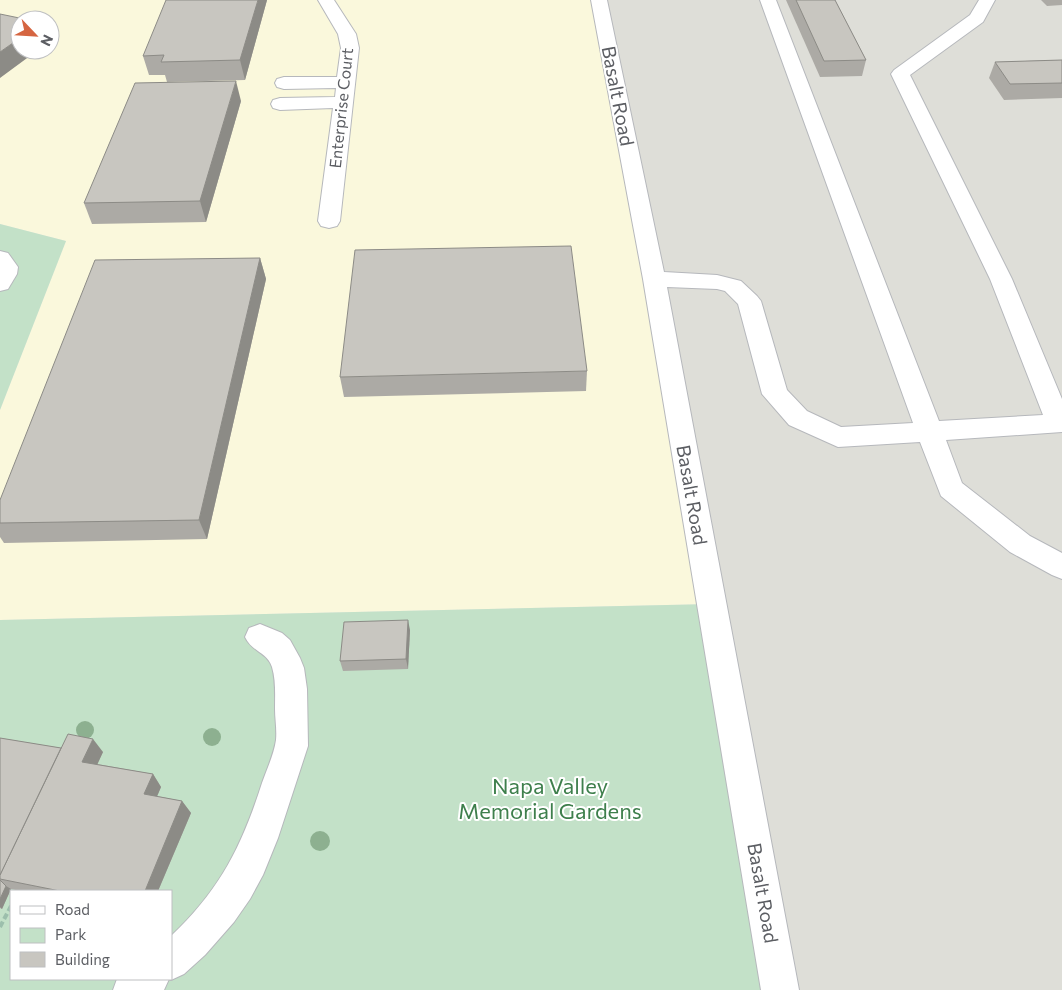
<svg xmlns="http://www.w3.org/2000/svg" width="1062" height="990" viewBox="0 0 1062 990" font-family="Commissioner,sans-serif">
  <rect width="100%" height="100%" fill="#edece4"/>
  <path fill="#faf8dc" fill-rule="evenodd" d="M0,0H596L712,604L0,620V410L66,241L0,224ZM20,20H50V50H20Z"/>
  <polygon fill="#deded8" points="599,0 1062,0 1062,990 780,990"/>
  <g fill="#c3e1c8" fill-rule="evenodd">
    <polygon points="0,224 66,241 0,410"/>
    <path d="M712,604L780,990H0V620ZM11,891H171V979H11Z"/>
  </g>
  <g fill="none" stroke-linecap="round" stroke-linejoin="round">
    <g stroke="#b6b8bc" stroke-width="2">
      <g id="minor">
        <polygon points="318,0 334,0 356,34 359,48 340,221 337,226 329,228 321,226 318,221 333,108 280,110 273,108 271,104 273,100 280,98 335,97 336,88 284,89 277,87 275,83 277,79 284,77 337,77 341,48 338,34"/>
        <polygon points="591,0 607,0 664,272 717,275 741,281 757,296 761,301 787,390 807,411 841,427 913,423 760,0 776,0 939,421 1043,415 990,279 891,74 894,70 970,15 979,0 995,0 983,22 910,75 1012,279 1062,399 1062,432 946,440 962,483 1030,536 1062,553 1062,579 1052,575 1010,552 941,496 920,442 838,447 789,425 762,394 738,304 725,291 717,289 667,287 799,990 761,990 643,279"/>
        <polygon points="0,251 8,253 18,267 17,274 8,289 0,291"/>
        <path d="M260,624L282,633L290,640L300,658L304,668L307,689L308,746L278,838L263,875L250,899L234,922L205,955L184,974L171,980L169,979L164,990H113L117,979H171V936C220,890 242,846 262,783C267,769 274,754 276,740C277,729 275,719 275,709C275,695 276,680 272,667C267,652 252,652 245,637L249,628Z"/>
      </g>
    </g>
    <polyline stroke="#9cbfac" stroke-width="4" stroke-dasharray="6 3" stroke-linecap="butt" points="0,927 11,906"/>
    <use href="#minor" fill="#fff" fill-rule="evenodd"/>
  </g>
  <g fill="#8db090">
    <circle cx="85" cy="730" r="9"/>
    <circle cx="212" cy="737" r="9"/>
    <circle cx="320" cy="841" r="10"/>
  </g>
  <g fill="#acaaa5">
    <polygon points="267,0 245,80 167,82 165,75 149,75 143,56"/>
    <polygon points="786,0 835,0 866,60 862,76 820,77"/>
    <polygon points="1041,0 1062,0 1062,5 1047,6"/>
    <polygon points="1062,60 1062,98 1004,100 989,78 995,62"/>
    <polygon points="241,101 206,222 92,224 84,203"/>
    <polygon points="260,258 266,279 207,539 4,543 0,537 0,500"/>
    <polygon points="587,371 586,391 344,397 340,377"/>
    <polygon points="410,630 408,669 343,671 340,661"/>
    <polygon points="0,738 61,748 103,752 97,764 153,774 161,787 157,796 182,801 191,813 158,891 20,891 11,889 2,909 0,908"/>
  </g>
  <g fill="#8c8b86">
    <polygon points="258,0 267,0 245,80 240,60"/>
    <polygon points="20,38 20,50 38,50 0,78 0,52"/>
    <polygon points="236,81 241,101 206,222 200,201"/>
    <polygon points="260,258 266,279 207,539 199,520"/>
    <polygon points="408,620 410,630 408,669 406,659"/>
    <polygon points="93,739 103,752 93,774 82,762"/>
    <polygon points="153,774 161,787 153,806 144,794"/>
    <polygon points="182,801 191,813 158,891 145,891"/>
    <polygon points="6,886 11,889 2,909 0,907 0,899"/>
  </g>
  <g fill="#c8c6c0" stroke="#8c8b86">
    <polygon points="166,0 258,0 240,60 161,62 164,55 143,56"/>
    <polygon points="796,0 835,0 866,60 824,61"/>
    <polygon points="0,14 29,20 20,20 20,38 0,52"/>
    <polygon points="1062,60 1062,83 1010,84 995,62"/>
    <polygon points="236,81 200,201 84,203 135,83"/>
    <polygon points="571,246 587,371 340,377 355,250"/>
    <polygon points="260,258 199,520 0,523 0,500 95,260"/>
    <polygon points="408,620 406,659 340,661 344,622"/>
    <polygon points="68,734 93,739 82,762 153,774 144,794 182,801 145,891 60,891 0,879 0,875"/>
    <polygon points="0,738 61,748 0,875"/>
    <polygon points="0,880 6,886 0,899"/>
  </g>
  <g text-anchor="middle" stroke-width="4" stroke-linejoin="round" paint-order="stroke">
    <g font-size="16" fill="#5c5e63" stroke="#fff">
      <text transform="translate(341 108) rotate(-84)" y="6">Enterprise Court</text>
    </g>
    <g font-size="19" fill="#5c5e63" stroke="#fff">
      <text transform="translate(618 96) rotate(79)" y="7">Basalt Road</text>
      <text transform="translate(692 495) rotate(80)" y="7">Basalt Road</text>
      <text transform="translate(763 893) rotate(80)" y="7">Basalt Road</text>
    </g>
    <g font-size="22" fill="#3e7f4c" stroke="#fff">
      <text x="550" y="794">Napa Valley<tspan x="550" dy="25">Memorial Gardens</tspan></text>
    </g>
  </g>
  <rect x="10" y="890" width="162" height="90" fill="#ffffff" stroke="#bebfc1"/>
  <rect x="20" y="906" width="25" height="8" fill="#ffffff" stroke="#bebfc1"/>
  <text x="55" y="915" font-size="15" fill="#5c5e63">Road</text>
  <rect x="20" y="928" width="25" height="15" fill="#c3e1c8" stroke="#bebfc1"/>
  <text x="55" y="940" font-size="15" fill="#5c5e63">Park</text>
  <rect x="20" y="952" width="25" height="15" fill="#c8c6c0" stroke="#bebfc1"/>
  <text x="55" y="965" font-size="15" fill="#5c5e63">Building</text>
  <g transform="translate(35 35) rotate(115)"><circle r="24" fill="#ffffff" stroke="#bebfc1"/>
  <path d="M0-4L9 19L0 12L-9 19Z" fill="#d56541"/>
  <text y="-8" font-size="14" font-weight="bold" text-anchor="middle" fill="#5c5e63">N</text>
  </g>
</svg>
